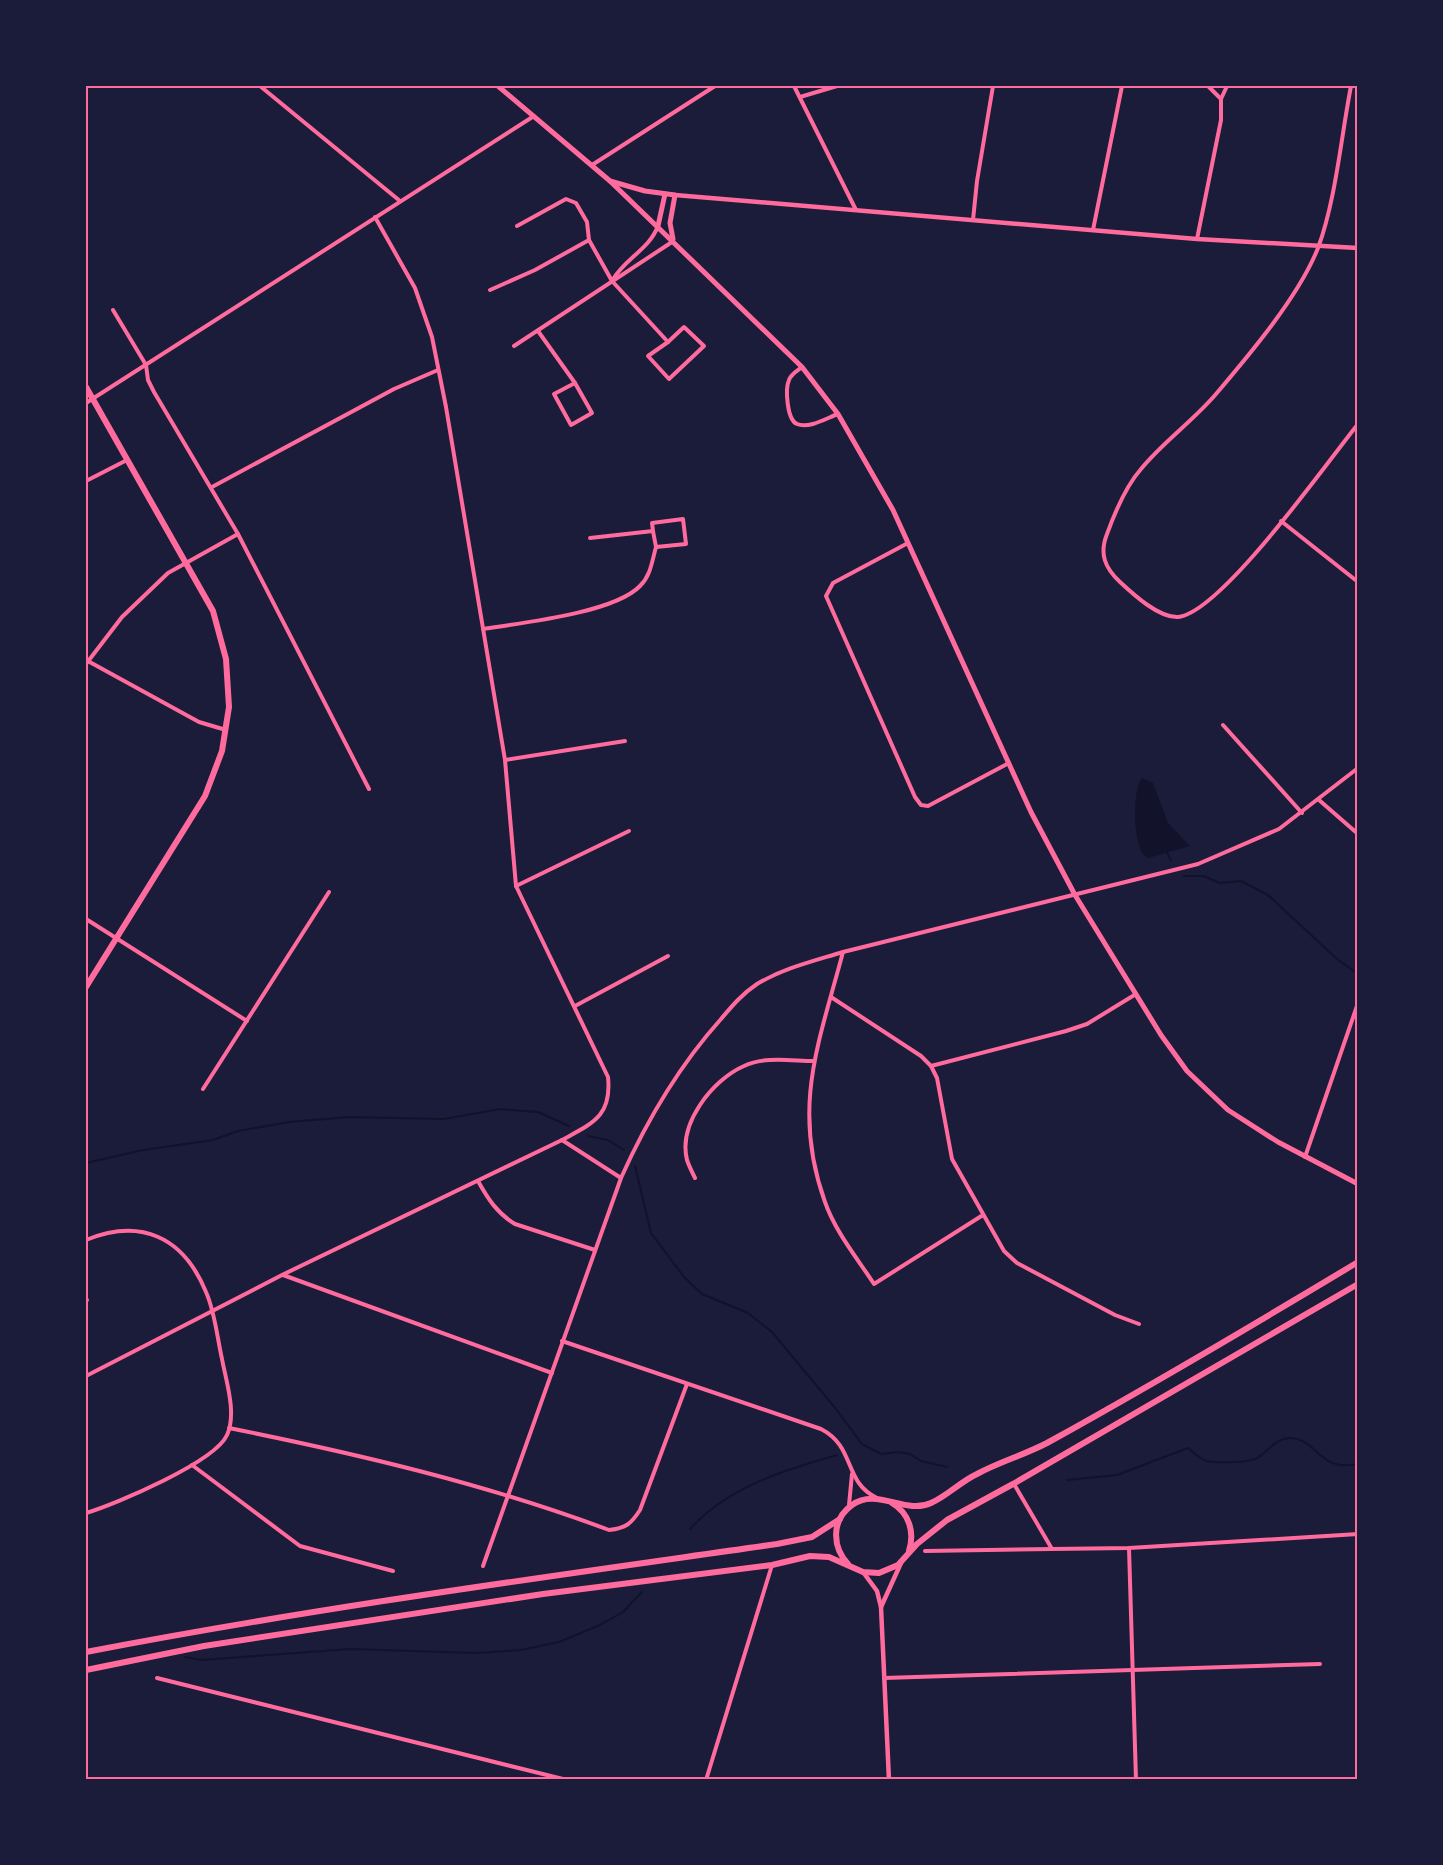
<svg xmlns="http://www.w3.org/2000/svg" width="1443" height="1865" viewBox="0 0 1443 1865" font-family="'Source Sans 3',sans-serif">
  <rect width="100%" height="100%" fill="#1b1b3a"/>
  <path fill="#12122b" d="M1142,778L1153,783L1168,823L1190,846L1148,858C1132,851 1132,789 1142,778Z"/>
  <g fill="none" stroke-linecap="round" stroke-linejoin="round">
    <g stroke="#12122b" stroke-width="2">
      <polyline points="1166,851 1171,860"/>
      <polyline points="1184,876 1204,876 1219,883 1241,881 1268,895 1337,959 1358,974"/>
      <polyline points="588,1136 608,1140 624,1150"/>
      <polyline points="86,1163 143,1150 213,1140 238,1131 289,1122 349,1117 444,1119 500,1109 538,1112 569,1126"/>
      <polyline points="635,1166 651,1233 684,1277 702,1294 748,1313 772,1332 836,1409 862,1444 881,1454 898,1452 910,1454 921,1461 947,1467"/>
      <path d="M1067,1480L1117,1475L1188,1448C1193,1452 1201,1460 1207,1461C1217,1463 1249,1463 1257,1458C1269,1451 1276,1437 1292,1438C1319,1441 1318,1472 1358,1464"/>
      <path d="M690,1529C728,1487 784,1470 837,1455"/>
      <polyline points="185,1657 201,1660 351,1649 477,1653 521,1650 559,1642 600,1625 623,1612 642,1592"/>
    </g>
    <g stroke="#ff6b9d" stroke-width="4">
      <polyline points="260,86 400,201"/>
      <polyline points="794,86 856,210"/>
      <polyline points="1208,86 1221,99"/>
      <path d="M1351,86C1341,137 1336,199 1318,248C1299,296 1250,354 1216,394C1193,421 1163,442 1141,469C1126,486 1115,512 1107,534C1099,554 1105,568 1120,582C1134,595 1159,618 1178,617C1221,613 1328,461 1358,424"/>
      <polyline points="800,97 837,86"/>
      <polyline points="592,165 715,86"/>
      <path d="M375,217L415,288L432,337L446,407L505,760L516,886L608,1077C612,1116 593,1123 562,1140"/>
      <polyline points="973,220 977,181 993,86"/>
      <polyline points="517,226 566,199 576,203 587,222 589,240 612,281 668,342"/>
      <polyline points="1093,230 1122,86"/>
      <polyline points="1197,239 1221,120 1221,99 1227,86"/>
      <path d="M612,281C624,259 649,250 658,226"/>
      <polyline points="490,290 535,270 589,240"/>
      <polyline points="113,310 146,365 148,380 154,392 238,534 369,789"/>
      <polygon points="684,327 704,346 669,379 648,356 668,342"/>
      <polyline points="538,331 575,383"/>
      <polyline points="514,346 672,242"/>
      <path d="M802,367C797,371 791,374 789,380C785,389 787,420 797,424C809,429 827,418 838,414"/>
      <polygon points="575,383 592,413 571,425 554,394"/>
      <polyline points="86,403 534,116"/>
      <polyline points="86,481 127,460"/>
      <polyline points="212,487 394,389 438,370"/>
      <polyline points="1281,521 1358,582"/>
      <polyline points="590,538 653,531 652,523 683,519 686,544 656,547 653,531"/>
      <polyline points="908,543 833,583 826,596 915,797 921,805 928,806 1009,763"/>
      <path d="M483,629C521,623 614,613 640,586C651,575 652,561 656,547"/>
      <polyline points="86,660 199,722 226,730"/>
      <polyline points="86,664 122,617 168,573 238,534"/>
      <polyline points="1223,725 1302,813"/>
      <polyline points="505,760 625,741"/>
      <polyline points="1319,800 1358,834"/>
      <polyline points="516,886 629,831"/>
      <polyline points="86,919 247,1021"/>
      <path d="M843,952C819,1043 791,1107 825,1202C835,1231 857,1258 874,1284L983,1215"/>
      <polyline points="831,997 921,1056 931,1066 937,1078 952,1159 1004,1251 1017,1263 1115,1315 1139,1324"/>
      <polyline points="575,1006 668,956"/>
      <polyline points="931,1066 1066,1031 1087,1024 1136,994"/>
      <polyline points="203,1089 329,892"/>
      <polyline points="1305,1157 1358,1003"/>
      <path d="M695,1178C692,1172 689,1166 687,1160C678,1124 712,1080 744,1066C765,1056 792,1061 814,1061"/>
      <path d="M478,1181C488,1199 497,1213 515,1224L595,1250"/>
      <path d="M86,1240C140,1218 183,1236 206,1292C215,1312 217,1337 222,1359C226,1381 237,1413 227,1435C215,1462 116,1504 86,1513"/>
      <polyline points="283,1275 552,1373"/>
      <polyline points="86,1301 87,1300"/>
      <path d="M562,1341L821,1429C856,1447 843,1482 877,1498"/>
      <polyline points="86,1376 282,1275 562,1140 621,1178"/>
      <path d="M229,1428C358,1454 486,1484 609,1530C626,1528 631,1524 640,1510L687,1384"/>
      <polyline points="192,1465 300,1546 393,1571"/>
      <polyline points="1014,1484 1052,1549 1129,1548 1358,1534"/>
      <polyline points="849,1505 852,1474"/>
      <polyline points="1129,1548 1136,1780"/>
      <polyline points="925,1551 1052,1549"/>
      <path d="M483,1566L621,1178C647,1120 678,1067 721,1019C732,1006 742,994 757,984C784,968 814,961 843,952L1198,864L1279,829L1358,768"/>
      <polyline points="157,1678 567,1780"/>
      <polyline points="884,1678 1320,1664"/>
      <polyline points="706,1780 772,1565"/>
    </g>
    <g stroke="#ff6b9d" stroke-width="4.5">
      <polyline points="675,195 1197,239 1358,248"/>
      <polyline points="863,1572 877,1591 881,1607 889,1780"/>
      <polyline points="881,1607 901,1563"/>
    </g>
    <g stroke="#ff6b9d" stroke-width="5">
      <polyline points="498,86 610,181 645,191 675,195 670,223 673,239"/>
      <polyline points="610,181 802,367 838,414 893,510 1031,812 1075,895 1161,1035 1187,1071 1228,1110 1278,1142 1358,1184"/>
      <polyline points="658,226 665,194"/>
    </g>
    <g stroke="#ff6b9d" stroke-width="6">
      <polyline points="86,387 213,611 226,659 229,707 222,751 205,796 86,987"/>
      <path d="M892,1503C909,1513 915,1532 909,1551"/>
      <path d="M848,1564C832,1547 831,1520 852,1505C877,1487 905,1515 931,1503C947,1496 960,1482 977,1474C999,1462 1024,1455 1047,1443C1152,1385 1255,1324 1358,1262"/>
      <path d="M86,1652C314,1608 546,1577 777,1544L812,1537L840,1519"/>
      <polyline points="86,1670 204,1646 543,1594 772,1565 810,1556 829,1557 863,1572 879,1573 898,1565 917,1544 947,1520 1013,1484 1358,1284"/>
    </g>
  </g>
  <rect width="1443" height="1865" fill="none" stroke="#1b1b3a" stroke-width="174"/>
  <rect x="87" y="87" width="1269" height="1691" fill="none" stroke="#ff6b9d" stroke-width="2"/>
</svg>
